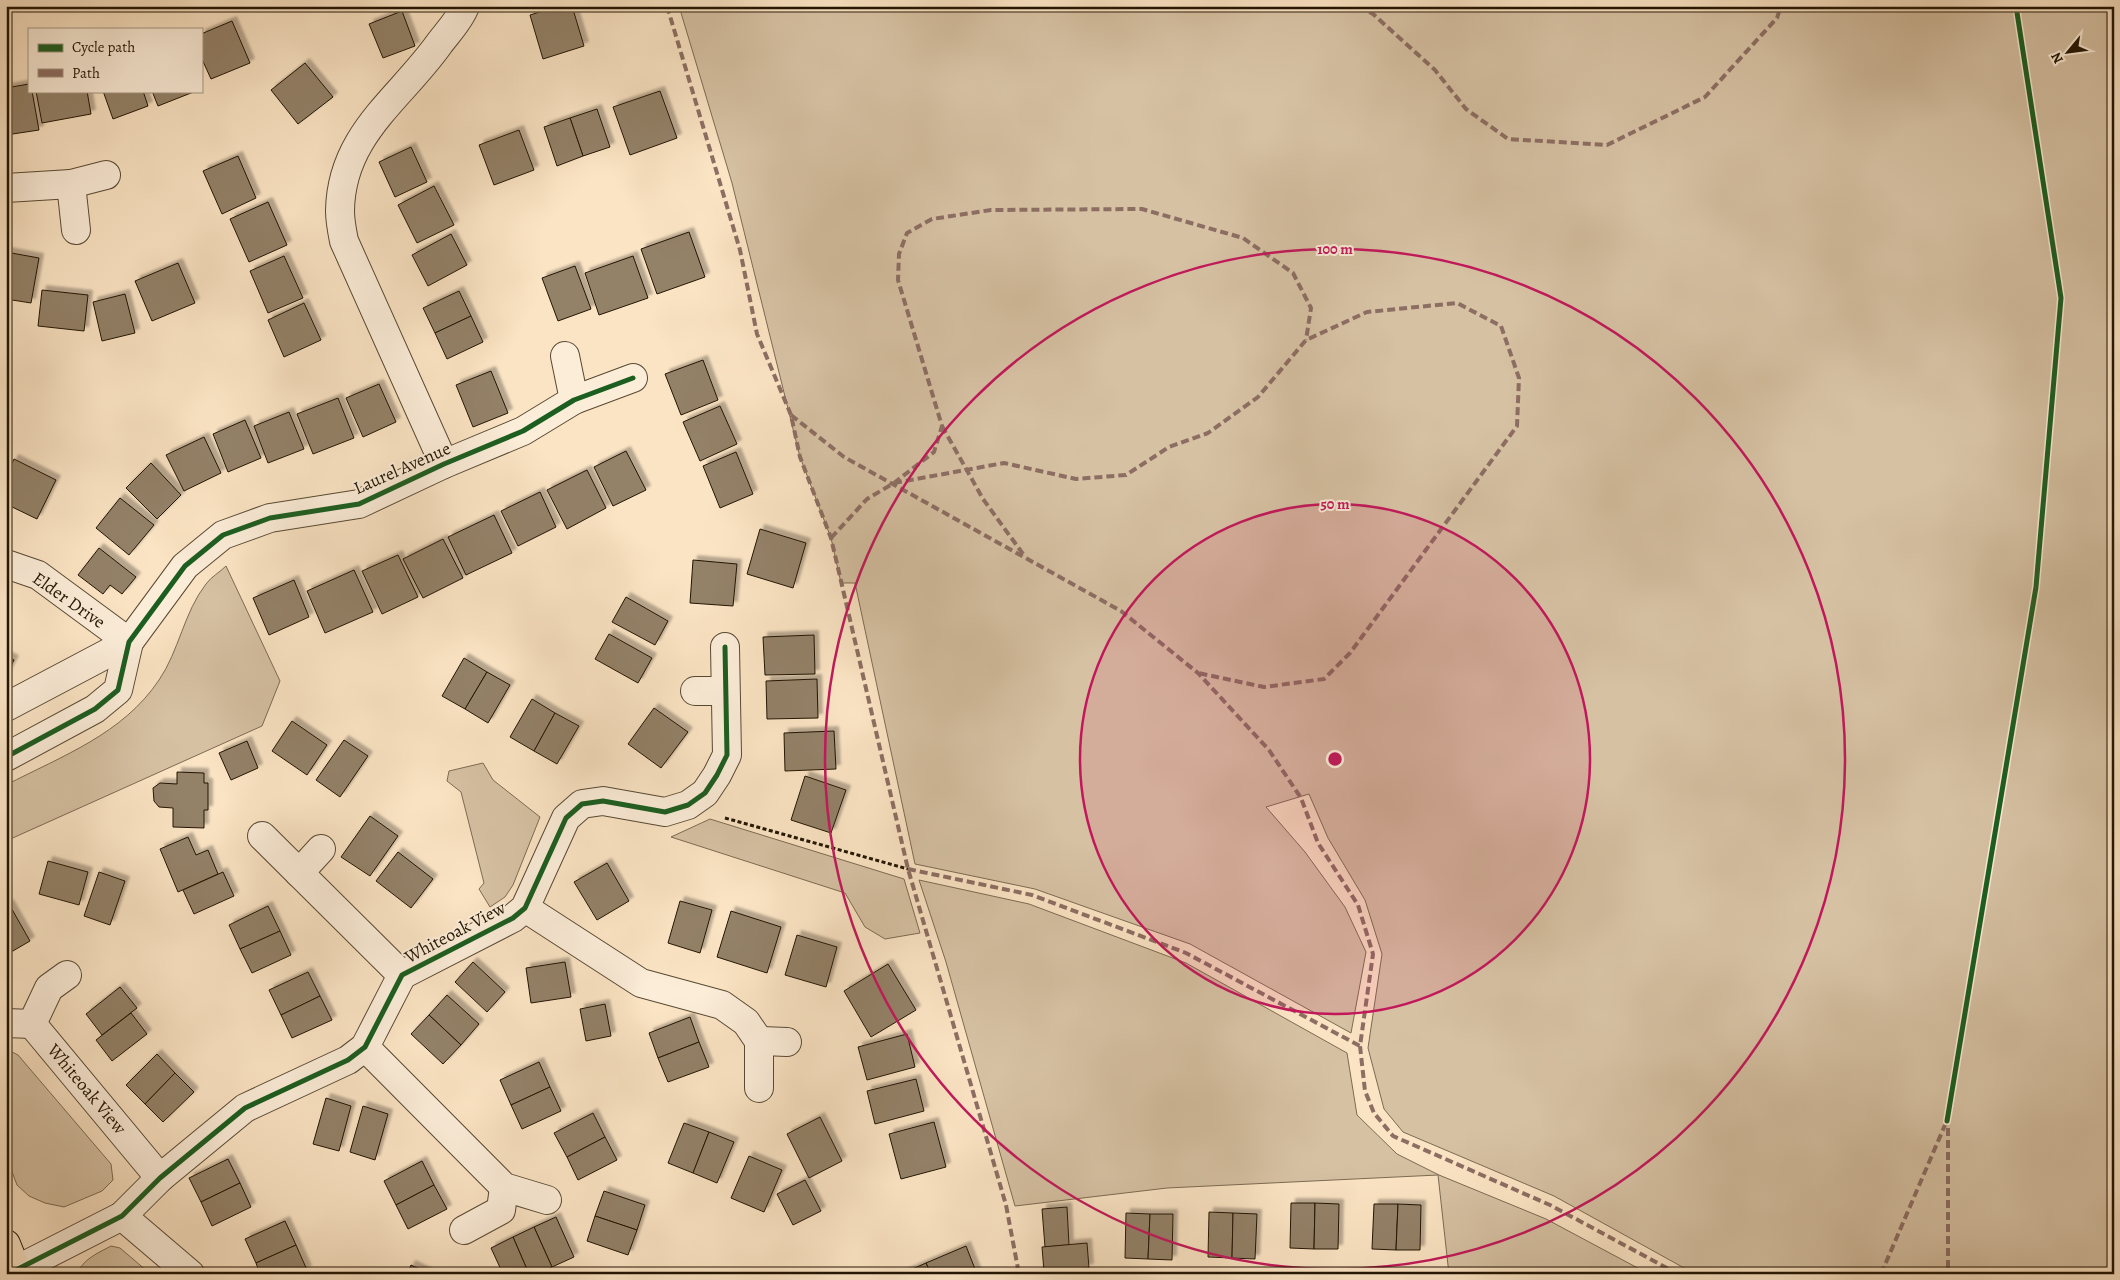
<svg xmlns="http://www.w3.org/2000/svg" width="2120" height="1280" viewBox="0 0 2120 1280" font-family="Alegreya,serif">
  <defs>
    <filter id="shadow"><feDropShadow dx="4.5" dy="-4.5" stdDeviation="1" flood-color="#0004"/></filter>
  </defs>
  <rect width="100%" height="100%" fill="#fbe4c4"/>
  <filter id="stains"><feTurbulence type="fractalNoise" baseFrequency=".004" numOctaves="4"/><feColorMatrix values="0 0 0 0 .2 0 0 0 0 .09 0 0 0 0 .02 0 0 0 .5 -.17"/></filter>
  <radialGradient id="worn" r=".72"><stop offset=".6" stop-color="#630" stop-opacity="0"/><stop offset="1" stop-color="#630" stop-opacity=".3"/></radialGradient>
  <g fill="#d6c1a3" stroke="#7c6b53">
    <polygon points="679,6 2114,6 2114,1274 1695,1274 1554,1196 1403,1132 1384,1109 1368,1048 1382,954 1365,900 1328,838 1309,794 1266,807 1305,852 1345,907 1366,952 1351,1033 1190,944 1035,889 915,864 855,583 841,583 831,538 800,457 732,183"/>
    <path d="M226,566L280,681L262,726L6,841V785C62,756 123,734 159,680C179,651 184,612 206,584C211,577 220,572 226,566Z"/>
    <polygon points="483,763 493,780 540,817 513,885 505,897 490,907 479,889 484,883 461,792 447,781 449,771"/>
    <polygon points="710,819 904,879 920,933 885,939 865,927 845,893 671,837"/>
    <polygon points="919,880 1029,904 1186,963 1347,1053 1357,1115 1397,1154 1439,1175 1546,1219 1649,1274 1449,1274 1438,1175 1167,1188 1015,1206 946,962"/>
    <polygon points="6,1049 18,1055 111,1164 113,1180 102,1191 64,1207 45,1203 29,1196 17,1185 6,1156"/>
    <path d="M111,1246L120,1248L147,1271L144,1274H77C83,1259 98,1253 111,1246Z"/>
  </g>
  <g fill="#938167" stroke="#221503" filter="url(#shadow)">
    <polygon points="370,6 387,6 373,12"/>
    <polygon points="559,6 572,6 584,46 543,59 530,15"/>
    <polygon points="402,11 415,46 383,58 369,24"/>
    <polygon points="232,21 250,63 211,79 201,57 201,34"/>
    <polygon points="305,63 333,97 298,124 271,90"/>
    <polygon points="29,84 29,91 32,91 39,130 6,135 6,88"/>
    <polygon points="36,91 87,91 91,114 42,123"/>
    <polygon points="103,91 143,91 148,106 113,119"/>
    <polygon points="152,91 196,91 158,106"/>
    <polygon points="660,91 677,138 630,155 613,107"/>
    <polygon points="597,109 610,147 583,156 570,118"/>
    <polygon points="570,118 583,156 557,166 544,127"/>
    <polygon points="519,130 534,170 494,185 479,145"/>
    <polygon points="411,147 427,182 395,197 379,162"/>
    <polygon points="238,156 256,198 222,214 203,171"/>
    <polygon points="434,186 454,225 417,243 398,205"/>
    <polygon points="268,202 287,245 249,262 230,219"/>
    <polygon points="689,232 705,277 657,294 641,249"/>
    <polygon points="451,234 467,265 428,286 412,255"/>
    <polygon points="6,252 39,258 31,303 6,299"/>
    <polygon points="284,256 303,298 268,313 250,271"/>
    <polygon points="633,256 648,298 599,315 585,273"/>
    <polygon points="178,263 195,303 152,321 135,281"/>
    <polygon points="575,266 591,309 558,321 542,278"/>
    <polygon points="42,290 88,295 84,331 38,326"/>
    <polygon points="459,291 471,316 435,333 423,308"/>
    <polygon points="125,294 135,333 102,341 93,302"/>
    <polygon points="304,303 321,340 284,357 268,320"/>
    <polygon points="471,316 483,342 447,359 435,333"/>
    <polygon points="703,360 718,400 681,415 665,374"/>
    <polygon points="491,371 508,413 473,427 456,385"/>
    <polygon points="379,384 396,422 363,437 346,398"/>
    <polygon points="338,398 354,438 313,454 297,414"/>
    <polygon points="720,406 737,444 700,461 683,422"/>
    <polygon points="289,412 304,449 268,463 254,426"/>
    <polygon points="245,420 261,458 228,472 213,434"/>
    <polygon points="204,437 221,473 184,491 166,455"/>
    <polygon points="626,451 646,490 613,506 594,467"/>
    <polygon points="736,452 753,494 720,508 703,466"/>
    <polygon points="14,459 56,480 37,519 6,504 6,475"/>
    <polygon points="151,463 181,495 157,519 126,488"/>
    <polygon points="587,470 606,508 567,529 547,490"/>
    <polygon points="540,492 556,527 518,546 501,511"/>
    <polygon points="120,498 154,525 129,555 96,528"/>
    <polygon points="494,515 512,553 466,575 448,537"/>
    <polygon points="760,529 806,543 793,588 747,574"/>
    <polygon points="443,539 463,578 423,598 403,559"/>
    <polygon points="99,548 136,577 122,594 110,585 103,594 78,575"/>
    <polygon points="398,555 418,597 382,614 362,571"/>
    <polygon points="693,560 737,564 733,606 690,603"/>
    <polygon points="354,570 373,612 325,633 307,591"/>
    <polygon points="294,580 309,617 269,635 253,598"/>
    <polygon points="626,597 668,621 655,645 612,622"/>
    <polygon points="609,634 652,658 638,683 595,659"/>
    <polygon points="814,635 815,674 765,675 763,637"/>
    <polygon points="6,656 14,660 6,675"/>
    <polygon points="464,658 487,672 465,709 442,696"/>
    <polygon points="487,672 510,685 488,723 465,709"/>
    <polygon points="817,679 818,718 767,719 766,681"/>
    <polygon points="532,699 555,713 534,751 510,737"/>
    <polygon points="654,708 688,732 661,768 628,744"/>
    <polygon points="555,713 579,726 557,764 534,751"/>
    <polygon points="292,721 327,745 307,775 272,751"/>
    <polygon points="834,731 836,769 785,771 784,733"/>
    <polygon points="344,740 368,756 340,797 316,780"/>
    <polygon points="247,741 258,768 231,780 219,753"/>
    <polygon points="177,772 204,773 204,783 208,783 208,810 204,810 204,828 173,827 173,808 159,807 154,801 153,788 160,783 177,784"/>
    <polygon points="805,776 846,790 831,833 791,820"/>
    <polygon points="370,816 398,836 370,876 341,857"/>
    <polygon points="188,837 196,855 208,850 218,874 178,892 160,849"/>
    <polygon points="398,852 433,879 411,908 376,881"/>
    <polygon points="48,861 88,872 79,905 39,894"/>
    <polygon points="607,863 629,901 597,920 574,882"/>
    <polygon points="99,872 125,881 110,925 84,916"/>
    <polygon points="223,872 234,896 194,914 183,890"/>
    <polygon points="680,901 712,910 700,953 668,943"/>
    <polygon points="9,904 30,941 6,955 6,906"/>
    <polygon points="268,906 280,931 240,949 229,925"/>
    <polygon points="731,911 781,927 767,973 717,957"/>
    <polygon points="280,931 291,955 252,973 240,949"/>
    <polygon points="797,935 837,947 826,987 785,975"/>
    <polygon points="473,962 505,992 487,1012 455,982"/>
    <polygon points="565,962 571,997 531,1003 526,968"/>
    <polygon points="888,964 916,1010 871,1037 844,991"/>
    <polygon points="308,972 320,996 281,1015 269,990"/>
    <polygon points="120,987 137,1008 102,1035 86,1014"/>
    <polygon points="447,995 479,1024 461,1045 429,1015"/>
    <polygon points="320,996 332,1020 292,1038 281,1015"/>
    <polygon points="605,1004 611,1036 586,1041 580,1009"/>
    <polygon points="131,1013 147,1034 112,1061 96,1040"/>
    <polygon points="429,1015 461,1045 443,1064 411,1034"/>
    <polygon points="690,1017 699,1042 658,1058 649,1033"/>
    <polygon points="907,1034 915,1067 867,1080 858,1047"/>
    <polygon points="699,1042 709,1067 668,1082 658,1058"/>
    <polygon points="157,1054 175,1073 145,1104 126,1085"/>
    <polygon points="539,1062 550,1087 511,1105 500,1080"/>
    <polygon points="175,1073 194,1092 163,1122 145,1104"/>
    <polygon points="916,1079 924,1111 875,1124 867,1091"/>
    <polygon points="550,1087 561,1111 522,1129 511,1105"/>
    <polygon points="326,1098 351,1106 339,1151 313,1144"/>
    <polygon points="363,1106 388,1114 375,1160 350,1152"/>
    <polygon points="593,1113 605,1137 567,1157 554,1133"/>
    <polygon points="820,1117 842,1161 809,1178 787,1134"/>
    <polygon points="934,1122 946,1167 901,1179 889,1134"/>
    <polygon points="684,1123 709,1132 693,1173 668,1163"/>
    <polygon points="709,1132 734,1142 717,1183 693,1173"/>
    <polygon points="605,1137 617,1160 578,1180 567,1157"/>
    <polygon points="749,1156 782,1170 764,1212 731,1198"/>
    <polygon points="228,1159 240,1183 201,1202 189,1178"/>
    <polygon points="422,1161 434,1185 396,1205 384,1181"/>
    <polygon points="805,1180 821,1211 793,1225 777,1194"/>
    <polygon points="240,1183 251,1207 212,1226 201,1202"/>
    <polygon points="434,1185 447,1209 408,1229 396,1205"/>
    <polygon points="604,1191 645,1205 637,1230 595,1216"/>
    <polygon points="1291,1203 1315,1203 1314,1249 1290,1248"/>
    <polygon points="1315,1203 1339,1204 1338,1249 1314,1249"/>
    <polygon points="1374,1204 1398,1204 1396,1250 1372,1249"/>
    <polygon points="1398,1204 1421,1205 1420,1250 1396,1250"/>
    <polygon points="1067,1207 1069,1245 1045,1247 1042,1209"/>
    <polygon points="1209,1212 1233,1213 1232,1258 1208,1257"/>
    <polygon points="1126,1213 1150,1214 1148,1259 1125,1258"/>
    <polygon points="1233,1213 1257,1214 1255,1259 1232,1258"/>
    <polygon points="1150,1214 1173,1214 1172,1260 1148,1259"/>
    <polygon points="595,1216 637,1230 628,1255 587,1241"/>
    <polygon points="556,1217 574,1257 552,1267 534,1227"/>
    <polygon points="285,1221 296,1245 256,1263 245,1239"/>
    <polygon points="534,1227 552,1267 538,1274 529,1274 513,1237"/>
    <polygon points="513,1237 529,1274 503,1274 491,1248"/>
    <polygon points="1087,1243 1089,1268 1044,1272 1042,1247"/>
    <polygon points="296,1245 307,1270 297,1274 260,1274 256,1263"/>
    <polygon points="966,1246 977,1274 931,1274 926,1263"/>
    <polygon points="926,1263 931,1274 901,1274"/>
    <polygon points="411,1265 430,1274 407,1274"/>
  </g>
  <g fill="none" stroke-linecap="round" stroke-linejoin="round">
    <g stroke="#584933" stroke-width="30">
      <g id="minor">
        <polyline points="71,184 76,230"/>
        <polyline points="6,188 71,184 106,175"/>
        <polyline points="565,356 574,400"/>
        <path d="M444,464L344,241C342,231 340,220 340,211C341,135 399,100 439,44C447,33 460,20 465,6"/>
        <polyline points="6,564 38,575 129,642"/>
        <polyline points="695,691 725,691"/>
        <polyline points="6,707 129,642"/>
        <polyline points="6,757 95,709 118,690 129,642 185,566 223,535 270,518 359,504 444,464 523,431 574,400 633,378"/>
        <polyline points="262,836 402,975"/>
        <polyline points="299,873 321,849"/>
        <polyline points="525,908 641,983 722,1005 746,1022 759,1041 759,1088"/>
        <polyline points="6,1023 32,1024 49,988 67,975"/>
        <polyline points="32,1024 160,1178"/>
        <polyline points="759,1041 787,1042"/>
        <polyline points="365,1047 504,1187 547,1200"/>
        <polyline points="122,1216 190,1274"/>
        <polyline points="464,1230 501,1210 504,1187"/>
        <polyline points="16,1270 122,1216 160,1178 245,1108 348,1060 365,1047 402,975 513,918 525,908 566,818 582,804 603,801 665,812 688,805 705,793 717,775 727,755 725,647"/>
      </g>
    </g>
    <g stroke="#221503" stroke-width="30">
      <polyline id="major" points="6,1244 18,1274"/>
    </g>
    <polyline stroke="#221503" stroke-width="3" stroke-dasharray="4 2.5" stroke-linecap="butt" points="725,818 908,869"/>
    <use href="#minor" stroke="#fcedd9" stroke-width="28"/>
    <use href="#major" stroke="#fbe4c4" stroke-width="28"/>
    <g stroke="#8d6e63" stroke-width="4" stroke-dasharray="8 4" stroke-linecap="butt">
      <polyline points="667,6 740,250 757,334 791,415 800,457 831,538 908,869 1006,1205 1019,1274"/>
      <polyline points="1359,6 1373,14 1435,70 1466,109 1508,139 1607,145 1705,97 1777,18 1781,6"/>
      <polyline points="791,415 844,457 1121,611 1198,673 1269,750 1301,798 1318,843 1358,905 1373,954 1360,1046 1365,1091 1374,1113 1393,1136 1550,1205 1678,1274"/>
      <polyline points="942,426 983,499 1023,554"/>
      <polyline points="894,483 1004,463 1076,479 1126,475 1169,447 1208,433 1258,397 1306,340 1367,312 1457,303 1501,326 1519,378 1517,426 1350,653 1324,679 1264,687 1198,673"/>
      <polyline points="831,538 867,499 894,483 934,452 942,426 898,280 899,254 907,233 932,219 991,210 1142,209 1243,238 1293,273 1311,308 1306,340"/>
      <polyline points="908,869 1032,895 1186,953 1360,1046"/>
      <polyline points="1948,1116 1948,1274"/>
      <polyline points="1881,1274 1945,1125"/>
    </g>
    <g stroke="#fcedd9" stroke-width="8">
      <g id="cycleway">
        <polyline points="6,757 95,709 118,690 129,642 185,566 223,535 270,518 359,504 444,464 523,431 574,400 633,378"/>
        <polyline points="1947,1121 2036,587 2061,298 2016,6"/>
        <polyline points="16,1270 122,1216 160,1178 245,1108 348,1060 365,1047 402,975 513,918 525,908 566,818 582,804 603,801 665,812 688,805 705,793 717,775 727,755 725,647"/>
      </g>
    </g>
    <use href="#cycleway" stroke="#1b5e20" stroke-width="5"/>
  </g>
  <circle cx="1335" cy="759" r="255" fill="#c2185b" fill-opacity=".12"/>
  <g fill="none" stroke="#c2185b" stroke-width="2.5">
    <circle cx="1335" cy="759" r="255"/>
    <circle cx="1335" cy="759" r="510"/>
  </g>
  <g text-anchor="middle" stroke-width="4" stroke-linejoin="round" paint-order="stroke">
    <g font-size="18" fill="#221503" stroke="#fcedd9">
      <text transform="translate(402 468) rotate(-24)" y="6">Laurel Avenue</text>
      <text transform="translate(69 600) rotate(35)" y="6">Elder Drive</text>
      <text transform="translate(455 932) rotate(-28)" y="6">Whiteoak View</text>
      <text transform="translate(87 1089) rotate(50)" y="6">Whiteoak View</text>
    </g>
  </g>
  <circle cx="1335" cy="759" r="8" fill="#c2185b" stroke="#fcedd9" stroke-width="2.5"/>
  <g font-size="15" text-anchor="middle" font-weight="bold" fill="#c2185b" stroke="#fcedd9" stroke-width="4" stroke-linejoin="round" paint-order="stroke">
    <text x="1335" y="254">100 m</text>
    <text x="1335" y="509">50 m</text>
  </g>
  <rect width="2120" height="1280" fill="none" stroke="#fbe4c4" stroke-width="25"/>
  <rect x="8" y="8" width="2105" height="1265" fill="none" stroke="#221503" stroke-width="2.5"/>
  <rect x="12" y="12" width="2095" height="1255" fill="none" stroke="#221503"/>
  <rect x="28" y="28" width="175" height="65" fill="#fcedd9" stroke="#a59783"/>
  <rect x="38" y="44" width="25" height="8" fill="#1b5e20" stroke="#a59783"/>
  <text x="72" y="52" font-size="15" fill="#221503">Cycle path</text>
  <rect x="38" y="69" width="25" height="8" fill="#8d6e63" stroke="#a59783"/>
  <text x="72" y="78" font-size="15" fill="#221503">Path</text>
  <g transform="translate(2068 52) rotate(241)" stroke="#fcedd9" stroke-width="4" paint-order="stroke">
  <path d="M0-4L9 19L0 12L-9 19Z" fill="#221503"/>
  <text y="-8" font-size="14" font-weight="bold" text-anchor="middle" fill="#221503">N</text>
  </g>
  <rect width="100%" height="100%" filter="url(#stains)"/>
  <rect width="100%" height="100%" fill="url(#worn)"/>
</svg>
